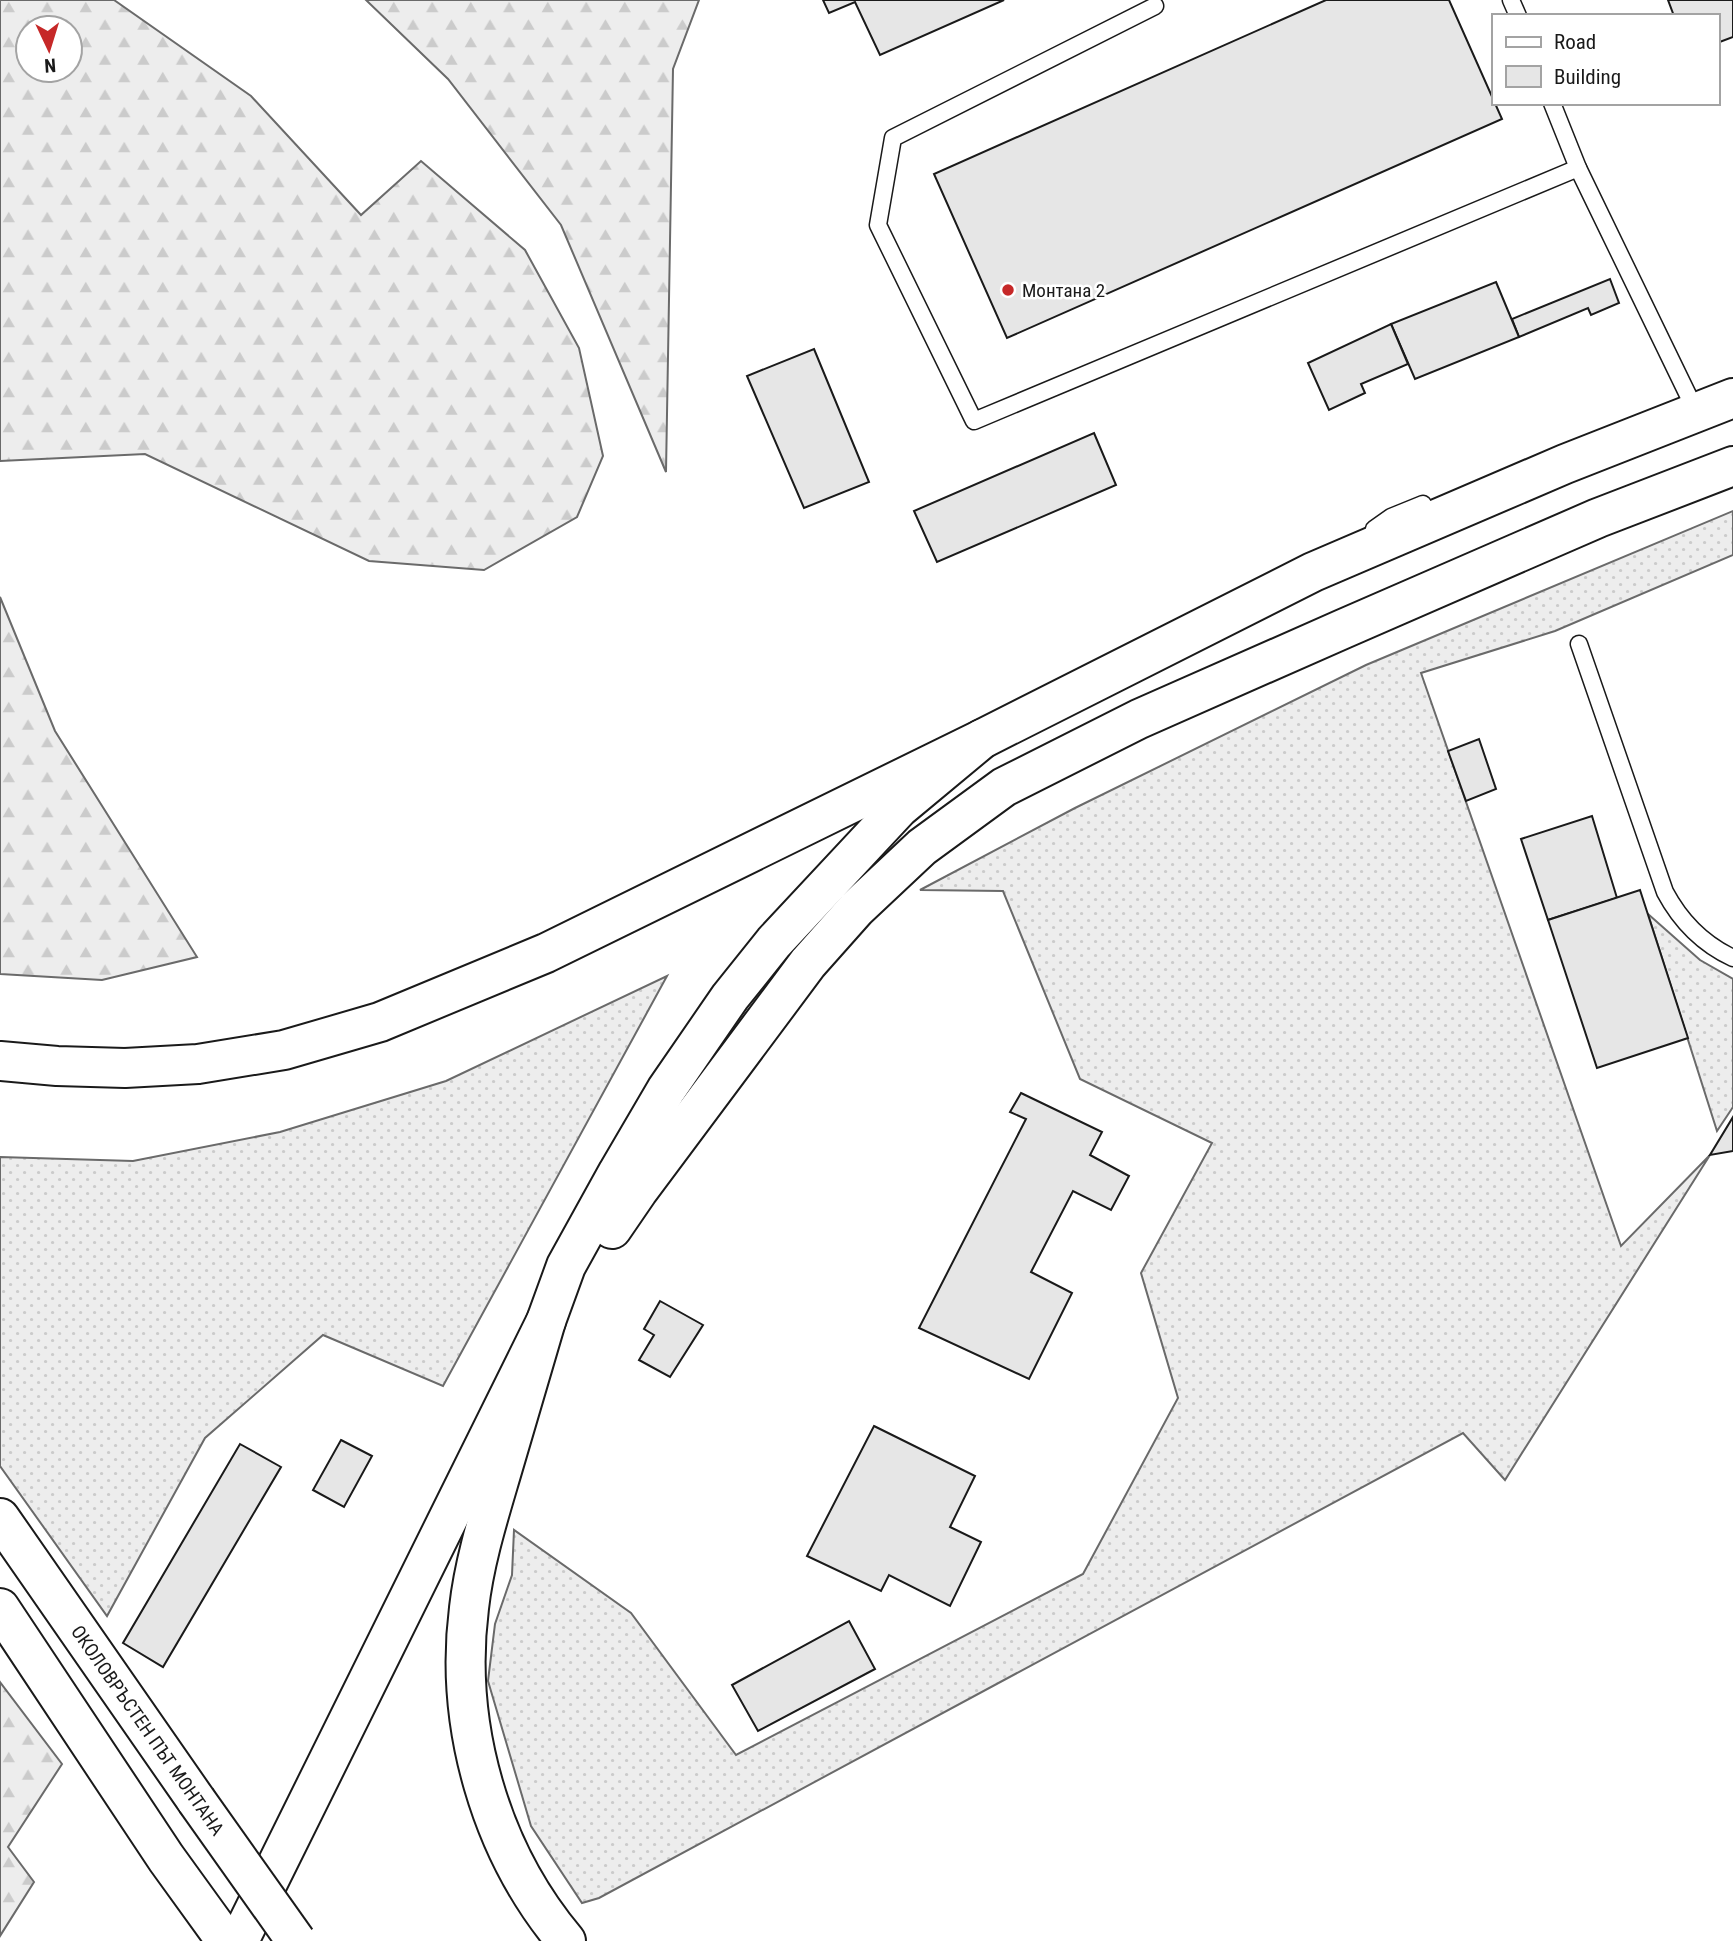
<svg xmlns="http://www.w3.org/2000/svg" width="1733" height="1941" viewBox="0 0 1733 1941" font-family="'Roboto Condensed',sans-serif">
  <defs>
    <pattern id="grass-dots" width="8" height="8" patternUnits="userSpaceOnUse" patternTransform="scale(1.75)"><rect width="8" height="8" fill="#ededed"/><path d="M2 2h.1M6 6h.1" fill="none" stroke="#cbcbcb" stroke-width="1.8" stroke-linecap="round"/></pattern>
    <pattern id="forest-firs" width="22" height="20" patternUnits="userSpaceOnUse" patternTransform="scale(1.75)"><rect width="22" height="20" fill="#ededed"/><path d="M5 1l3.5 6h-7zM16 11l3.5 6h-7z" fill="#cbcbcb"/></pattern>
  </defs>
  <rect width="100%" height="100%" fill="#fff"/>
  <g fill="url(#grass-dots)" stroke="#6a6a6a" stroke-width="2">
    <polygon points="1733,511 1733,555 1555,631 1421,673 1621,1246 1710,1155 1505,1480 1463,1433 599,1898 582,1903 531,1826 488,1681 495,1624 512,1575 514,1530 631,1613 736,1755 1083,1574 1178,1398 1141,1273 1212,1143 1080,1079 1003,891 920,890 1075,808 1366,665"/>
    <polygon points="1648,914 1700,960 1733,979 1733,1107 1717,1131"/>
    <polygon points="667,976 443,1386 323,1335 205,1438 107,1616 0,1466 0,1157 133,1161 280,1132 446,1081"/>
  </g>
  <g fill="url(#forest-firs)" stroke="#6a6a6a" stroke-width="2" fill-rule="evenodd">
    <path d="M0,0H114L251,96L361,215L421,161L525,250L579,348L603,456L577,517L484,570L369,561L145,454L0,461ZM70,28V70H28V28Z"/>
    <polygon points="366,0 699,0 673,69 666,472 561,225 448,79"/>
    <polygon points="0,597 55,731 197,957 102,980 0,974"/>
    <polygon points="0,1682 62,1764 8,1847 34,1882 0,1936"/>
  </g>
  <g fill="#e6e6e6" stroke="#1a1a1a" stroke-width="2">
    <polygon points="823,0 1004,0 880,55 855,2 829,13"/>
    <polygon points="1326,0 1449,0 1502,119 1007,338 934,174"/>
    <polygon points="1668,0 1733,0 1733,37 1717,43 1717,16 1674,16"/>
    <polygon points="1610,279 1619,303 1591,315 1588,308 1519,337 1512,319"/>
    <polygon points="1496,282 1519,337 1415,379 1391,324"/>
    <polygon points="1391,324 1408,364 1361,384 1365,393 1329,410 1308,363"/>
    <polygon points="814,349 869,482 804,508 747,376"/>
    <polygon points="1094,433 1116,485 937,562 914,511"/>
    <polygon points="1479,739 1496,789 1466,801 1448,751"/>
    <polygon points="1592,816 1617,898 1548,920 1521,839"/>
    <polygon points="1640,890 1688,1038 1597,1068 1548,920"/>
    <polygon points="1021,1093 1102,1132 1090,1155 1129,1176 1111,1210 1073,1191 1031,1272 1072,1293 1029,1379 919,1328 1026,1119 1010,1112"/>
    <polygon points="1733,1117 1733,1151 1710,1155"/>
    <polygon points="660,1301 703,1325 670,1377 639,1360 654,1335 644,1329"/>
    <polygon points="874,1426 975,1476 950,1527 981,1542 950,1606 889,1575 881,1591 807,1556"/>
    <polygon points="341,1440 372,1456 344,1507 313,1490"/>
    <polygon points="240,1444 281,1467 163,1667 123,1643"/>
    <polygon points="849,1621 875,1669 758,1731 732,1685"/>
  </g>
  <g fill="none" stroke-linecap="round" stroke-linejoin="round">
    <g stroke="#1a1a1a" stroke-width="19">
      <g id="service">
        <polyline points="1511,0 1518,16"/>
        <polyline points="1155,6 893,138 878,225 974,421 1578,168"/>
        <polyline points="1552,103 1578,168 1688,395"/>
        <polyline points="1374,529 1391,517 1423,504"/>
        <path d="M1579,644L1665,892C1681,922 1703,944 1733,958"/>
      </g>
    </g>
    <g stroke="#1a1a1a" stroke-width="42">
      <g id="secondary">
        <polyline points="612,1229 638,1191 808,963 856,909 922,847 1004,787 1139,719 1343,629 1598,518 1733,466"/>
        <polyline points="239,1941 546,1321 566,1266 618,1172 666,1090 730,997 774,942 899,808 982,739 1313,572 1565,464 1733,398"/>
      </g>
    </g>
    <g stroke="#1a1a1a" stroke-width="42">
      <g id="trunk">
        <polyline points="0,1061 57,1066 125,1068 198,1064 284,1050 380,1022 546,953 982,739"/>
        <path d="M546,1321C531,1372 516,1423 501,1474C488,1518 474,1563 469,1608C454,1725 490,1851 566,1941"/>
        <polyline points="0,1518 196,1800"/>
        <polyline points="0,1608 166,1858 226,1941"/>
      </g>
    </g>
    <use href="#service" stroke="#fff" stroke-width="16"/>
    <use href="#secondary" stroke="#fff" stroke-width="38"/>
    <use href="#trunk" stroke="#fff" stroke-width="38"/>
    <g stroke="#1a1a1a" stroke-width="42" stroke-linecap="butt">
      <polyline id="trunk-bridge" points="196,1800 296,1941"/>
    </g>
    <use href="#trunk-bridge" stroke="#fff" stroke-width="38"/>
  </g>
  <circle fill="#c62828" stroke="#fff" stroke-width="2.5" cx="1008" cy="290" r="7"/>
  <g text-anchor="middle" stroke-width="5" stroke-linejoin="round" paint-order="stroke">
    <g font-size="19" fill="#1a1a1a" stroke="#fff" text-anchor="start">
      <text x="1022" y="297">Монтана 2</text>
    </g>
    <g font-size="19" fill="#1a1a1a" stroke="#fff">
      <text transform="translate(148 1730) rotate(55)" y="7">ОКОЛОВРЪСТЕН ПЪТ МОНТАНА</text>
    </g>
  </g>
  <rect x="1492" y="14" width="228" height="91" fill="#ffffff" stroke="#a3a3a3" stroke-width="2"/>
  <rect x="1506" y="37" width="35" height="10" fill="#ffffff" stroke="#a3a3a3" stroke-width="2"/>
  <text x="1554" y="49" font-size="21" fill="#1a1a1a">Road</text>
  <rect x="1506" y="66" width="35" height="21" fill="#e6e6e6" stroke="#a3a3a3" stroke-width="2"/>
  <text x="1554" y="84" font-size="21" fill="#1a1a1a">Building</text>
  <g transform="translate(49 49) rotate(176)"><circle r="33" fill="#ffffff" stroke="#a3a3a3" stroke-width="2"/>
  <path d="M0-5L12 26L0 18L-12 26Z" fill="#c62828"/>
  <text y="-10" font-size="19" font-weight="bold" text-anchor="middle" fill="#1a1a1a">N</text>
  </g>
</svg>
